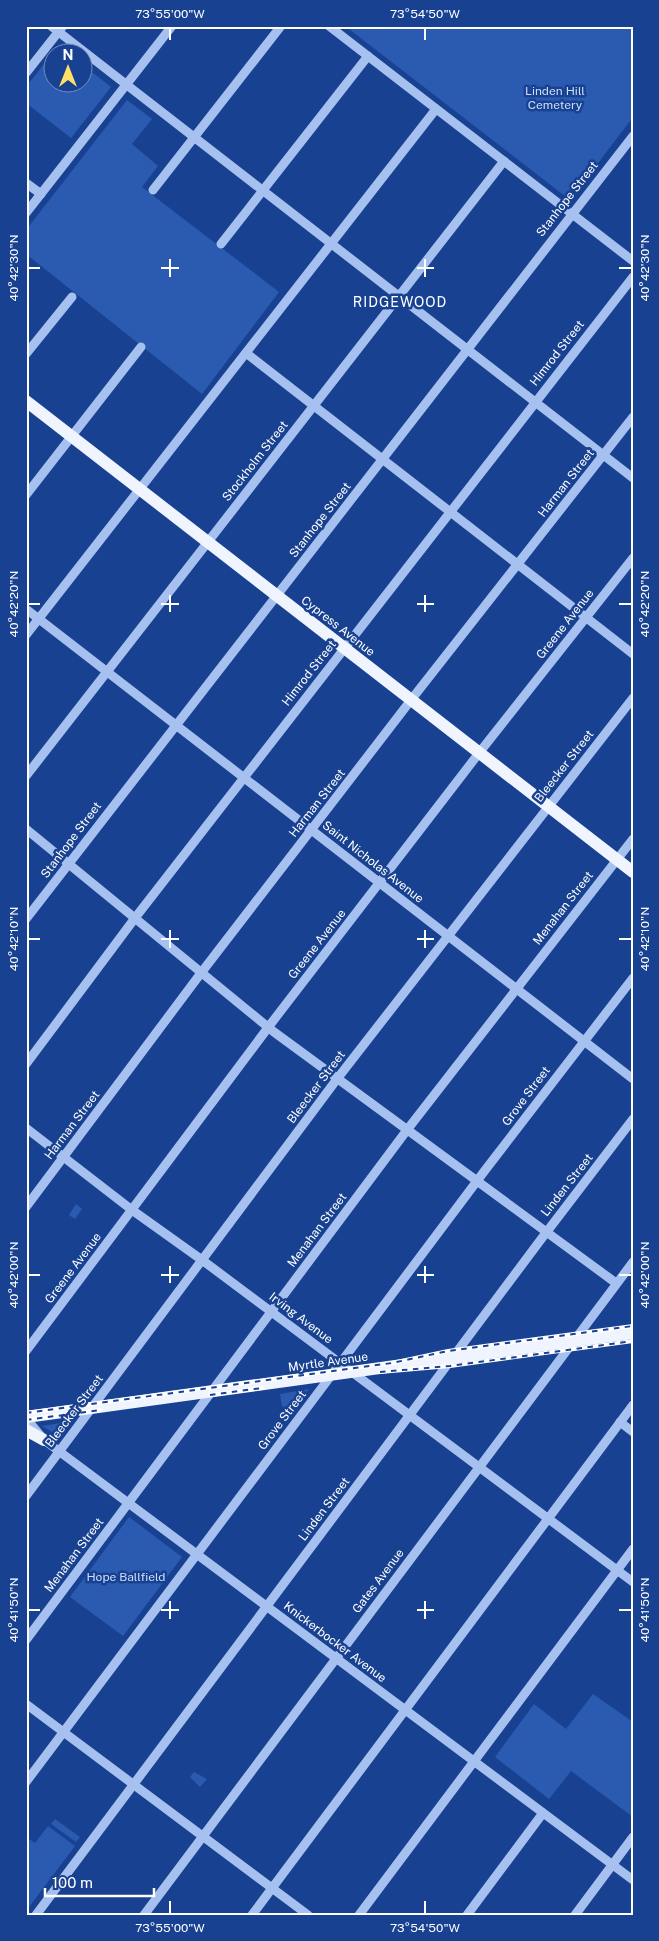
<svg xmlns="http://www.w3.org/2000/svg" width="659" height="1941" viewBox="0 0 659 1941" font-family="'Public Sans',sans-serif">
  <rect width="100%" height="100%" fill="#184291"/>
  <g fill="#2a5bb0">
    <polygon points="345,26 633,26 633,117 570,200"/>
    <polygon points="52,54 52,82 82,82 83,65 111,87 71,138 26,103 26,87"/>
    <polygon points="127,100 152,119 132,144 158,166 142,187 279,292 202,394 26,254 26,230"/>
    <polygon points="76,1204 82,1209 75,1219 69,1215"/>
    <polygon points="309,1389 291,1412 282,1406 280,1394"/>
    <polygon points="67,1422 57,1435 42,1426"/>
    <polygon points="129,1517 182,1557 123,1636 70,1597"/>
    <polygon points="593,1694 633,1722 633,1817 571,1771 549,1799 495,1757 534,1704 566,1729"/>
    <polygon points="194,1772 207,1779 200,1787 190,1777"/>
    <polygon points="55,1819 80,1837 76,1842 51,1824"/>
    <polygon points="48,1826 75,1846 26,1911 26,1837 35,1843"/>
  </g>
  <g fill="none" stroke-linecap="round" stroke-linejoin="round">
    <g stroke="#a6c1f0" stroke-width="9">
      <polyline points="51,26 633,478"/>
      <polyline points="329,26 633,261"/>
      <polyline points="26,73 63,26"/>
      <polyline points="26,183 41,194"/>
      <polyline points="153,190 281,26"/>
      <polyline points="26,213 172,26"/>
      <polyline points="221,244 368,56"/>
      <polyline points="246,353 633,654"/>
      <polyline points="26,354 72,297"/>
      <polyline points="26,495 141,347"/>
      <polyline points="26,609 633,1079"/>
      <polyline points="26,635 436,109"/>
      <polyline points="26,776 504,161"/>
      <polyline points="26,829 274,1032 616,1283"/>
      <polyline points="26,919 633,136"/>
      <polyline points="26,1064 135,918 633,277"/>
      <polyline points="26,1128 132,1210 202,1260 633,1582"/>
      <polyline points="26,1207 201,973 411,700 633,417"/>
      <polyline points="26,1351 273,1021 479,753 633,558"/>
      <polyline points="26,1421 31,1424 44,1440 633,1880"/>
      <polyline points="620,1422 633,1432"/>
      <polyline points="26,1496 337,1079 633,698"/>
      <polyline points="26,1640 407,1130 633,839"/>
      <polyline points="26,1704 308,1915"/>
      <polyline points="26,1782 486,1169 633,978"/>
      <polyline points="36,1915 539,1242 633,1119"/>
      <polyline points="144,1915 633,1262"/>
      <polyline points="252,1915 633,1405"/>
      <polyline points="359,1915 633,1549"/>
      <polyline points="467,1915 543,1813"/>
      <polyline points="575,1915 633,1837"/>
    </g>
    <g stroke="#eff4ff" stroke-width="12">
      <polyline points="26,401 633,872"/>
      <polyline points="26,1417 633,1333"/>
      <polyline points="26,1430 44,1440"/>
    </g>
    <g stroke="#fff" stroke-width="4">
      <g id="rail">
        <polyline points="380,1372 450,1366 633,1341"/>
        <polyline points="210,1395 262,1388"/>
        <polyline points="26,1413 392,1363 448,1351 633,1326"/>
        <polyline points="26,1420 101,1410"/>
      </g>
    </g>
    <use href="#rail" stroke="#184291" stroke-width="2" stroke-dasharray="5.5" stroke-linecap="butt"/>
  </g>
  <path fill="none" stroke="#fff" stroke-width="2" d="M170,28V40M425,28V40M170,259V277M425,259V277M28,268H40M161,268H179M417,268H434M619,268H632M170,595V612M425,595V612M28,604H40M161,604H179M417,604H434M619,604H632M170,930V948M425,930V948M28,939H40M161,939H179M417,939H434M619,939H632M170,1266V1283M425,1266V1283M28,1275H40M161,1275H179M417,1275H434M619,1275H632M170,1601V1619M425,1601V1619M28,1610H40M161,1610H179M417,1610H434M619,1610H632M170,1901V1914M425,1901V1914"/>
  <g text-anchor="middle" stroke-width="5" stroke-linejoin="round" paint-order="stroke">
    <g font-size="12" fill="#cddefb" stroke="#184291">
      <text x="555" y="95">Linden Hill<tspan x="555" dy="14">Cemetery</tspan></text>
      <text x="126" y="1581">Hope Ballfield</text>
    </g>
    <g font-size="12" fill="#fff" stroke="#184291">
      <text transform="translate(567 199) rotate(-52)" y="4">Stanhope Street</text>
      <text transform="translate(557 353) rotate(-52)" y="4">Himrod Street</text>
      <text transform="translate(255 461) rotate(-52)" y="4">Stockholm Street</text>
      <text transform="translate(566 483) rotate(-52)" y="4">Harman Street</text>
      <text transform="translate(320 520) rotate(-52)" y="4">Stanhope Street</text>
      <text transform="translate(565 624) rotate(-52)" y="4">Greene Avenue</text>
      <text transform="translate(338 626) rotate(38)" y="4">Cypress Avenue</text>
      <text transform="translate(309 673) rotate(-52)" y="4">Himrod Street</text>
      <text transform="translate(564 766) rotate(-52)" y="4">Bleecker Street</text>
      <text transform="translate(317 803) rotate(-52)" y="4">Harman Street</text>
      <text transform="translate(71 840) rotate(-53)" y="4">Stanhope Street</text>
      <text transform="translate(373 862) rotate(38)" y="4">Saint Nicholas Avenue</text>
      <text transform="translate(563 908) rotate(-52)" y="4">Menahan Street</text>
      <text transform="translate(317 944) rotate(-52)" y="4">Greene Avenue</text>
      <text transform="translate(316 1087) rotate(-53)" y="4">Bleecker Street</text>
      <text transform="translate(526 1096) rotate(-53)" y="4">Grove Street</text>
      <text transform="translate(72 1125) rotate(-53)" y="4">Harman Street</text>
      <text transform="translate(567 1185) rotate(-52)" y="4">Linden Street</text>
      <text transform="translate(317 1230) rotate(-53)" y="4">Menahan Street</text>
      <text transform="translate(73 1268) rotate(-53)" y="4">Greene Avenue</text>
      <text transform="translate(301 1318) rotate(37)" y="4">Irving Avenue</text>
      <text transform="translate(328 1362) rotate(-8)" y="4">Myrtle Avenue</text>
      <text transform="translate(74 1411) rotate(-53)" y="4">Bleecker Street</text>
      <text transform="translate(282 1420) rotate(-53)" y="4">Grove Street</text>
      <text transform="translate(324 1509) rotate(-53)" y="4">Linden Street</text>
      <text transform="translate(74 1555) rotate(-53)" y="4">Menahan Street</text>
      <text transform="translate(378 1581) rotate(-53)" y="4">Gates Avenue</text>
      <text transform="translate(335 1642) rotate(37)" y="4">Knickerbocker Avenue</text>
    </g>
    <g font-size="14" letter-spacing="1" fill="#fff" stroke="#184291">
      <text x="400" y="307">RIDGEWOOD</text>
    </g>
  </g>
  <rect width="659" height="1941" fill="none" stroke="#184291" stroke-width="55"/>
  <g transform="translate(68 68)"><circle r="24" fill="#184291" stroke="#748ebd"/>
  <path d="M0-4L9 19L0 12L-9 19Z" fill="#ffe065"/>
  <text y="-8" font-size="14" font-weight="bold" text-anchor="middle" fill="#ffffff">N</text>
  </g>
  <path d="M45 1888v8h109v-8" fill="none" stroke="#ffffff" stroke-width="2.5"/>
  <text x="52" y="1888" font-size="15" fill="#ffffff" stroke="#184291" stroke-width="4" paint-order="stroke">100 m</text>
  <rect x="28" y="28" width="604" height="1886" fill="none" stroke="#fff" stroke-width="2"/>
  <g font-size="12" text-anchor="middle" fill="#fff">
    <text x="170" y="18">73°55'00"W</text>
    <text x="425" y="18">73°54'50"W</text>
    <text transform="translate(14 268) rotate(-90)" y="4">40°42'30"N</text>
    <text transform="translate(645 268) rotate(-90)" y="4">40°42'30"N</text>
    <text transform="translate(14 604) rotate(-90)" y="4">40°42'20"N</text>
    <text transform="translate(645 604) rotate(-90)" y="4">40°42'20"N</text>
    <text transform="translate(14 939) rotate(-90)" y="4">40°42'10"N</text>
    <text transform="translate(645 939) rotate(-90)" y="4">40°42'10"N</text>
    <text transform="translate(14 1275) rotate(-90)" y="4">40°42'00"N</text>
    <text transform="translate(645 1275) rotate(-90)" y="4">40°42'00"N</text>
    <text transform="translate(14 1610) rotate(-90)" y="4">40°41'50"N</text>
    <text transform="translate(645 1610) rotate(-90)" y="4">40°41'50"N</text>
    <text x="170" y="1932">73°55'00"W</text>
    <text x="425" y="1932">73°54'50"W</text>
  </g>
</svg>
